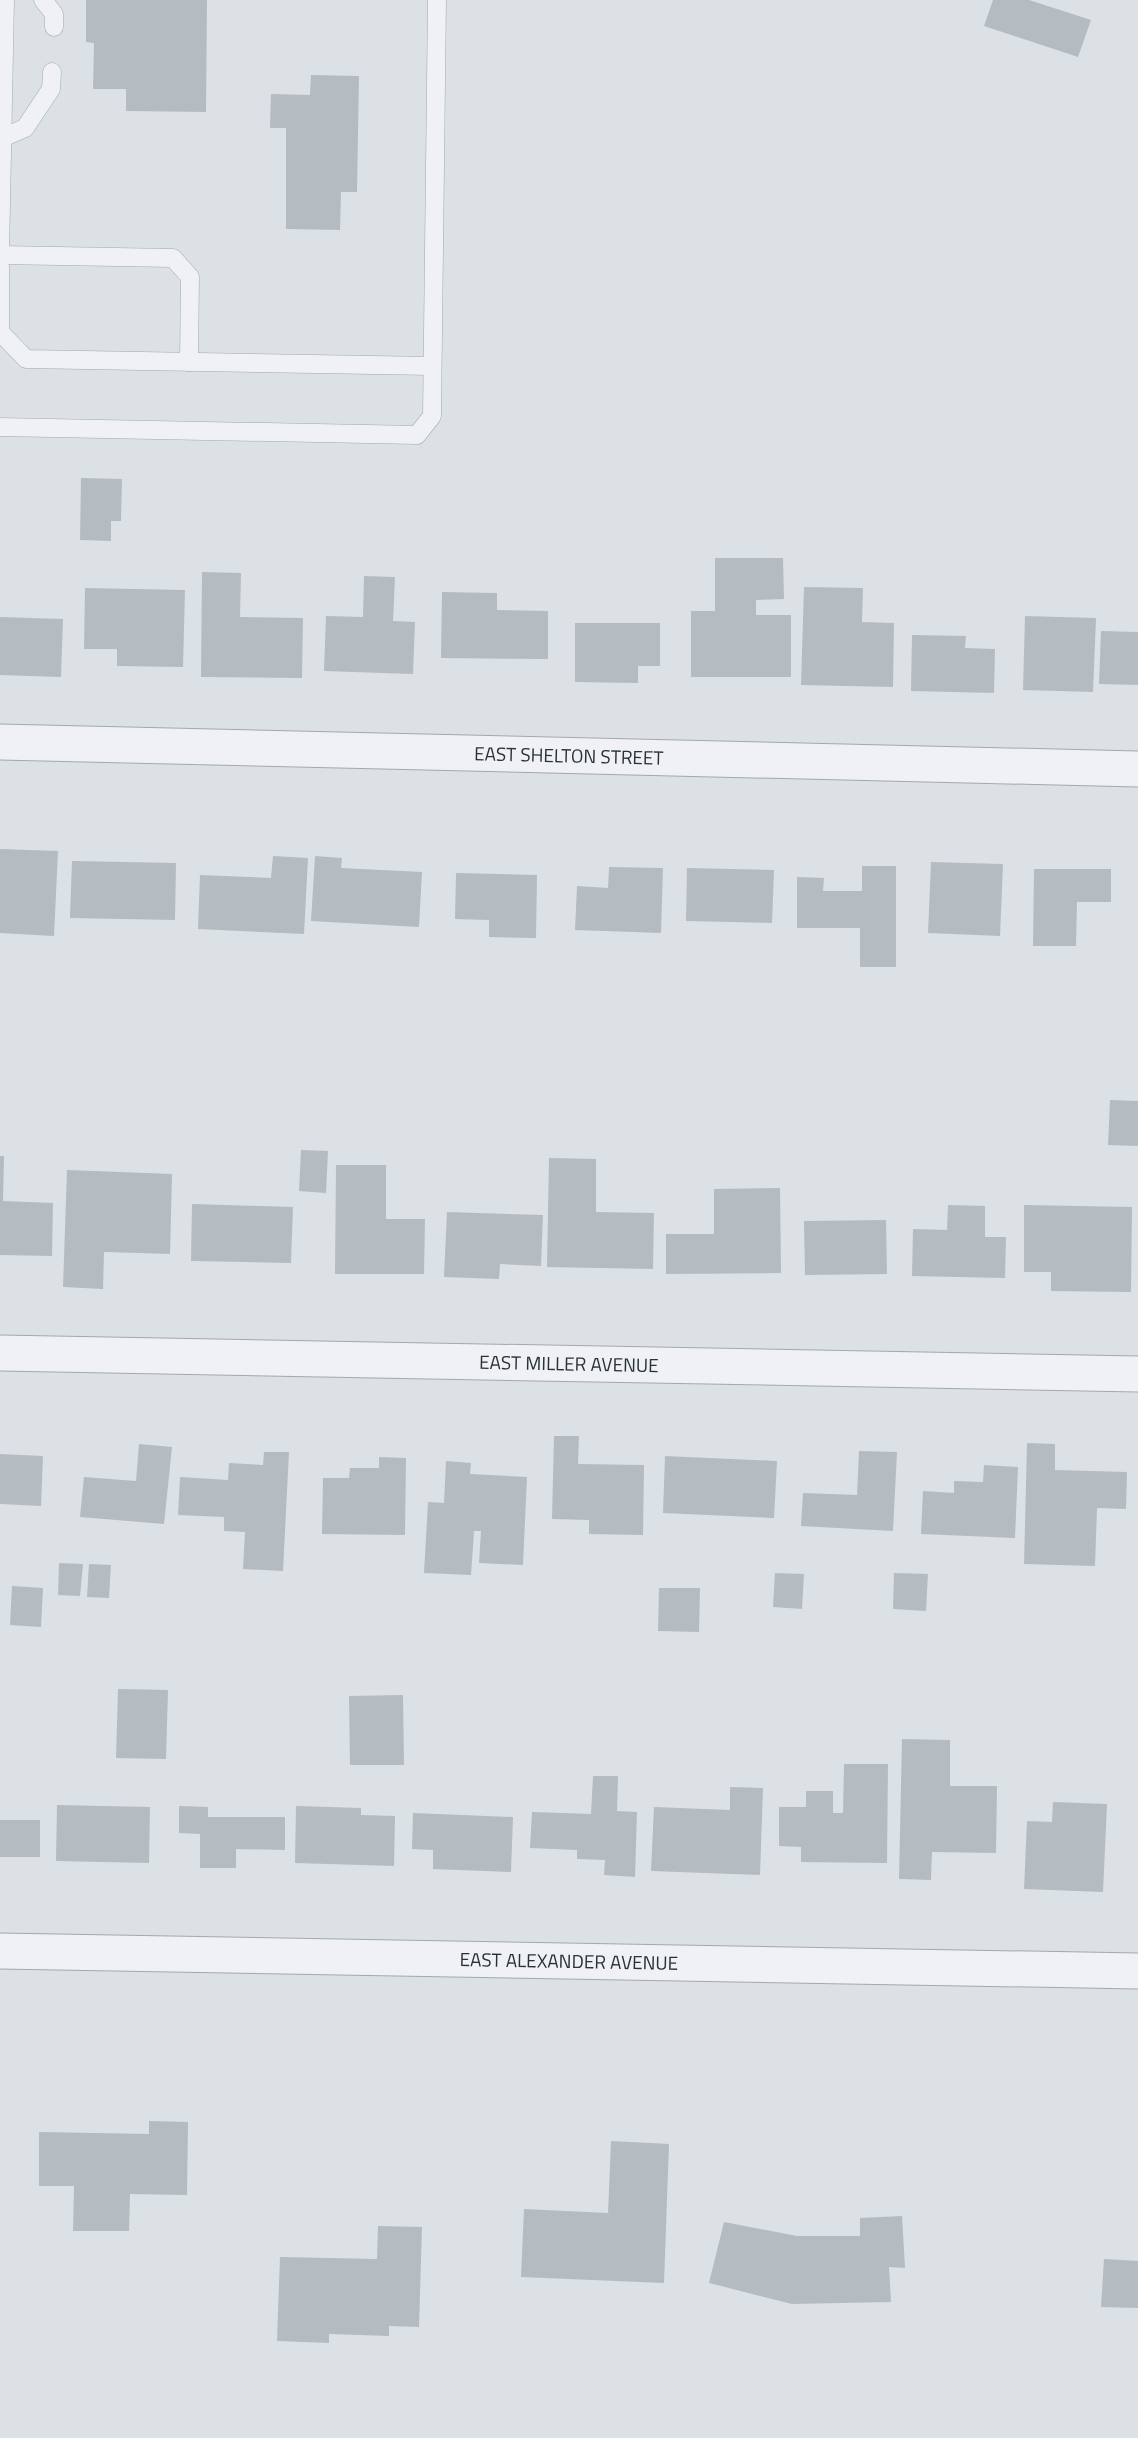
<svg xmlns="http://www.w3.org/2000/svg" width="1138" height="2438" viewBox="0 0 1138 2438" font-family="'Titillium Web',sans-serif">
  <rect width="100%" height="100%" fill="#dce1e5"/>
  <g fill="#b4bcc1">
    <polygon points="86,0 207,0 206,112 126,111 126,89 93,89 94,43 86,42"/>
    <polygon points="993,0 1029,0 1091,20 1078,57 984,26"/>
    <polygon points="311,75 359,76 357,192 341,192 340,230 286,229 286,128 270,128 271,94 310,95"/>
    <polygon points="81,478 122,479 121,521 111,521 111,541 80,540"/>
    <polygon points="715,558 783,558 784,599 756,600 756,615 791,615 791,677 691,677 691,611 715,611"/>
    <polygon points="202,572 241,573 240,617 303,618 302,678 201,677"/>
    <polygon points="364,576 395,577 393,621 415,622 413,674 324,671 326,616 363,617"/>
    <polygon points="804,587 863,588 862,622 894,623 893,687 801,685"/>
    <polygon points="85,588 185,590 183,667 117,666 117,649 84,649"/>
    <polygon points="442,592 497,593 497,610 548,611 548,659 441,658"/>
    <polygon points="1025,616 1096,618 1093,692 1023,690"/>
    <polygon points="0,617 63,619 61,677 0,675"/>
    <polygon points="575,623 660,623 660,666 638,666 638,683 575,682"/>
    <polygon points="1101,631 1138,632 1138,685 1099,684"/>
    <polygon points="912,635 966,636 965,648 995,649 994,693 911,691"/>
    <polygon points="0,849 58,851 54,936 0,933"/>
    <polygon points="273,856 308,858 304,934 198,929 200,875 271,878"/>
    <polygon points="315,856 342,858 341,868 422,872 419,927 311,921"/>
    <polygon points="72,861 176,863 175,920 70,918"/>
    <polygon points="931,862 1003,864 1000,936 928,933"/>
    <polygon points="862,866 896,866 896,967 860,967 860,928 797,928 797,877 824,878 823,891 862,891"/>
    <polygon points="609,867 663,868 661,933 575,930 577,886 608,888"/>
    <polygon points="687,868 774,870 772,923 686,921"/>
    <polygon points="1034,869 1111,869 1111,902 1077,902 1076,946 1033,946"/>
    <polygon points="456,873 537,875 536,938 489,937 489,920 455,919"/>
    <polygon points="1110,1100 1138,1101 1138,1146 1108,1145"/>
    <polygon points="301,1150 328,1151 326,1193 299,1191"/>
    <polygon points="0,1156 4,1156 3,1201 53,1203 52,1256 0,1255"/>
    <polygon points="549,1158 596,1159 596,1212 654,1213 653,1269 547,1267"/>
    <polygon points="336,1165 386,1165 386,1219 425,1219 424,1274 335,1274"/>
    <polygon points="67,1170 172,1174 170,1254 104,1252 103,1289 63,1287"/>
    <polygon points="780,1188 781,1273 666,1274 666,1234 714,1234 714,1189"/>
    <polygon points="192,1204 293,1207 291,1263 191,1261"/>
    <polygon points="948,1205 985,1206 985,1237 1006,1237 1005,1278 912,1276 913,1229 947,1230"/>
    <polygon points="1024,1205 1132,1207 1131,1292 1051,1291 1051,1272 1024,1272"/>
    <polygon points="447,1212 543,1215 541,1266 500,1264 499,1279 444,1277"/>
    <polygon points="886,1220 887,1274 805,1275 804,1221"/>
    <polygon points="554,1436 579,1436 578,1464 644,1465 643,1535 589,1534 589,1520 552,1519"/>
    <polygon points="1027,1443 1055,1444 1055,1470 1127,1472 1126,1509 1097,1508 1095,1566 1024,1564"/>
    <polygon points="139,1444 172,1447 164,1524 80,1517 84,1477 136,1481"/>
    <polygon points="859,1451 897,1452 893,1531 801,1526 803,1493 857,1495"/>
    <polygon points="264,1452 289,1452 283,1571 243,1569 245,1532 224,1531 224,1517 178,1515 180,1477 228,1480 229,1463 263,1465"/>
    <polygon points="0,1454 43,1456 41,1506 0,1504"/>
    <polygon points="665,1456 777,1461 774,1518 663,1513"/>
    <polygon points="379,1457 406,1458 405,1535 322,1534 323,1478 349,1478 350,1468 379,1468"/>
    <polygon points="446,1461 471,1463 470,1474 527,1477 523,1565 479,1563 481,1531 474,1531 471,1575 424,1573 428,1502 444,1503"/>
    <polygon points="984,1465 1018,1467 1015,1538 921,1534 923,1491 954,1493 954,1481 983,1482"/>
    <polygon points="59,1563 83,1564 80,1596 58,1595"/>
    <polygon points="89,1564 111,1565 109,1598 87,1597"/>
    <polygon points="775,1573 804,1574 802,1609 773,1607"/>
    <polygon points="894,1573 928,1574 926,1611 893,1609"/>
    <polygon points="12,1586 43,1588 41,1627 10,1625"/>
    <polygon points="659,1588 700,1588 699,1632 658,1631"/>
    <polygon points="118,1689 168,1690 166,1759 116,1758"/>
    <polygon points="403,1695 404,1765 350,1765 349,1696"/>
    <polygon points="902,1739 950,1740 950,1786 997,1786 996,1853 932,1852 931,1880 899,1879"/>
    <polygon points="844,1764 888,1764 887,1863 801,1862 801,1847 779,1846 779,1807 806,1807 806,1791 833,1791 833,1813 843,1813"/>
    <polygon points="593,1776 618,1776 617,1811 637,1812 635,1877 604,1875 605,1860 577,1859 577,1850 530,1848 532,1812 591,1814"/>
    <polygon points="730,1787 763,1788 760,1875 651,1871 654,1807 730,1810"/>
    <polygon points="1053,1802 1107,1804 1103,1892 1024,1889 1027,1821 1052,1822"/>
    <polygon points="57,1805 150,1807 149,1863 56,1861"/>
    <polygon points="179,1806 208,1807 208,1817 285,1817 285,1850 236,1849 236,1868 200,1868 200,1834 179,1833"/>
    <polygon points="296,1806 361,1808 361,1815 395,1816 394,1866 295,1863"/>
    <polygon points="413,1813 513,1817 511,1872 433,1869 433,1850 412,1849"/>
    <rect x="0" y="1820" width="40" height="37"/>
    <polygon points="149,2121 188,2122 187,2195 130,2194 129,2231 73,2231 74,2186 39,2186 39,2132 149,2134"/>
    <polygon points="611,2141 669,2144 664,2283 521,2277 524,2209 608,2213"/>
    <polygon points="902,2216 905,2268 889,2267 891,2302 792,2304 709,2283 724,2222 797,2236 860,2236 860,2218"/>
    <polygon points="378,2226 422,2227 419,2327 389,2326 389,2336 329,2334 329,2343 277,2341 280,2257 377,2259"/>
    <polygon points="1104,2259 1138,2261 1138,2308 1101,2307"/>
  </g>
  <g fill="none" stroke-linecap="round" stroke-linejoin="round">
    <g stroke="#a2a9ae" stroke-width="19">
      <g id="service">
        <polyline points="43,0 54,14 54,27"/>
        <polyline points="2,138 25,128 51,89 52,72"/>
        <polyline points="0,254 5,0"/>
        <polyline points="0,255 173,258 190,277 189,362"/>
        <polyline points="0,267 0,332 26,359 432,366"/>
        <polyline points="0,427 417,435 432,416 437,0"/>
      </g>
    </g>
    <g stroke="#a2a9ae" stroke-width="37">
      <g id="minor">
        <path id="s1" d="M0,742L1138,769"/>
        <path id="s2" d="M0,1353L1138,1374"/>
        <path id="s3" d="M0,1951L1138,1971"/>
      </g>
    </g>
    <use href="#service" stroke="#eff1f4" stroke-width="18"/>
    <use href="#minor" stroke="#eff1f4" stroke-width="35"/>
  </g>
  <g text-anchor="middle" stroke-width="5" stroke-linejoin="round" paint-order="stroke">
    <g font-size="19" fill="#28323a" stroke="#ebf0f3">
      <text dy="7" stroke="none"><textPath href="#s1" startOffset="569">EAST SHELTON STREET</textPath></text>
      <text dy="7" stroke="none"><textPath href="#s2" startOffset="569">EAST MILLER AVENUE</textPath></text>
      <text dy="7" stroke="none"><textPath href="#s3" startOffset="569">EAST ALEXANDER AVENUE</textPath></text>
    </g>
  </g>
</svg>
